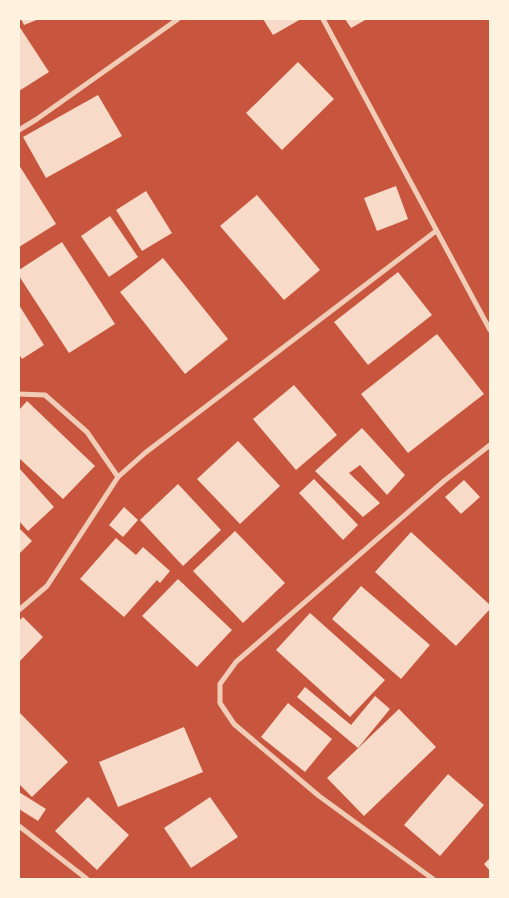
<svg xmlns="http://www.w3.org/2000/svg" width="509" height="898" viewBox="0 0 509 898" font-family="'PT Sans',sans-serif">
  <rect width="100%" height="100%" fill="#c8553d"/>
  <g fill="#f7dbc8">
    <polygon points="21,19 39,19 24,25"/>
    <polygon points="263,19 301,19 273,35"/>
    <polygon points="345,19 367,19 351,28"/>
    <polygon points="19,26 49,72 19,91"/>
    <polygon points="298,62 334,99 282,150 246,113"/>
    <polygon points="98,95 122,136 46,178 23,137"/>
    <polygon points="19,165 56,224 19,247"/>
    <polygon points="396,186 408,219 377,231 364,198"/>
    <polygon points="146,191 172,233 142,251 116,210"/>
    <polygon points="257,195 320,270 284,300 220,226"/>
    <polygon points="110,216 138,257 109,277 81,236"/>
    <polygon points="62,242 115,324 69,353 19,276 19,270"/>
    <polygon points="163,258 228,339 185,374 120,292"/>
    <polygon points="398,272 432,315 368,365 334,322"/>
    <polygon points="19,305 44,345 22,359 19,354"/>
    <polygon points="437,334 484,394 408,453 361,394"/>
    <polygon points="294,385 337,435 296,470 253,419"/>
    <polygon points="27,401 95,466 63,499 19,458 19,410"/>
    <polygon points="362,428 405,475 387,495 360,465 349,473 380,503 363,517 315,471"/>
    <polygon points="238,441 280,486 240,524 197,479"/>
    <polygon points="19,468 54,507 28,531 19,521"/>
    <polygon points="314,479 358,525 343,540 299,493"/>
    <polygon points="464,480 480,497 461,514 445,497"/>
    <polygon points="178,484 221,530 183,566 140,520"/>
    <polygon points="124,507 138,520 123,537 109,525"/>
    <polygon points="19,528 32,541 19,554"/>
    <polygon points="235,531 285,583 243,623 193,571"/>
    <polygon points="411,532 490,605 490,609 456,646 375,572"/>
    <polygon points="116,538 136,555 143,547 170,571 160,583 157,580 124,617 80,579"/>
    <polygon points="178,579 232,630 197,667 142,616"/>
    <polygon points="361,586 430,645 401,679 332,619"/>
    <polygon points="310,613 385,680 350,717 276,650"/>
    <polygon points="23,617 43,637 19,662 19,621"/>
    <polygon points="305,687 351,725 375,696 390,709 358,748 297,697"/>
    <polygon points="288,703 332,739 305,772 261,737"/>
    <polygon points="399,709 436,747 364,816 327,778"/>
    <polygon points="19,712 68,762 32,797 19,784"/>
    <polygon points="184,727 203,772 118,807 99,762"/>
    <polygon points="448,774 484,805 440,856 404,825"/>
    <polygon points="19,792 46,809 38,821 19,809"/>
    <polygon points="88,797 129,835 97,870 55,831"/>
    <polygon points="210,797 238,837 191,868 164,828"/>
    <polygon points="490,858 490,871 484,864"/>
  </g>
  <g fill="none" stroke-linecap="round" stroke-linejoin="round">
    <g stroke="#f1ccb7" stroke-width="5">
      <polyline points="323,19 490,330"/>
      <polyline points="19,130 37,119 178,19"/>
      <polyline points="19,394 45,395 87,432 118,477"/>
      <polyline points="19,610 47,586 118,477 145,453 436,231"/>
      <polyline points="19,826 87,879"/>
      <polyline points="433,879 319,796 234,724 220,703 220,684 236,662 444,481 490,445"/>
    </g>
  </g>
  <rect width="509" height="898" fill="none" stroke="#fff3e0" stroke-width="40"/>
</svg>
